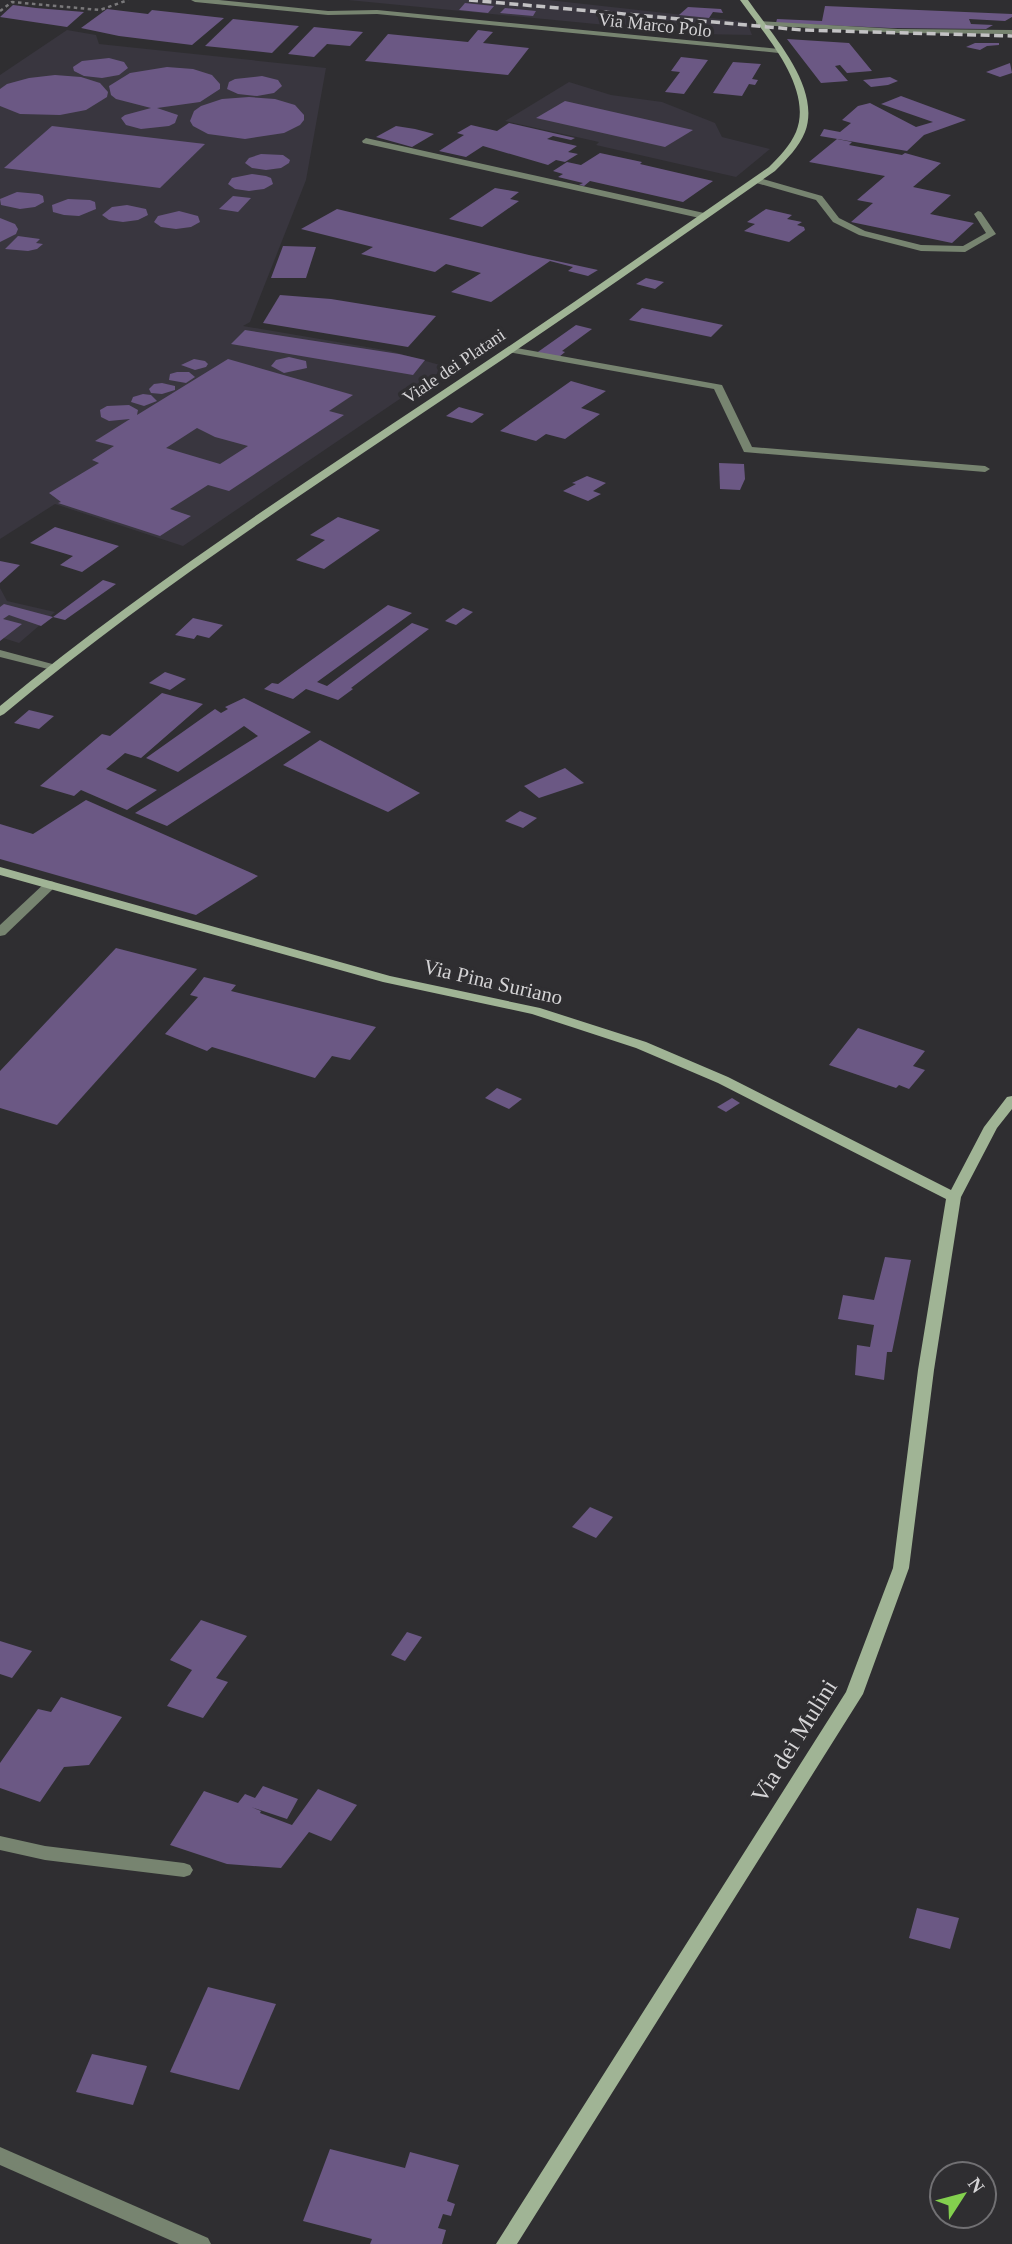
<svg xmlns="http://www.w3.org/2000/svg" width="1012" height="2244" viewBox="0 0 1012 2244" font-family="Georgia,serif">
  <rect width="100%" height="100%" fill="#2f2e31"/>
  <g fill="#39363f">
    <polygon points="348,0 548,0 747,22 752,35 699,34"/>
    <polygon points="67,30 96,35 99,44 326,68 306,180 250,322 243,326 390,351 447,367 183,546 55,504 0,539 0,75"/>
    <polygon points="569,82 611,95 662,102 715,123 722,137 770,149 736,177 596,145 599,142 505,121"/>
    <polygon points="0,588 7,601 55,612 19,643 0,637"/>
  </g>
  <g fill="#6b5884" fill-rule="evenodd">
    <polygon points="465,3 494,6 488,13 459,10"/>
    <polygon points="13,5 36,8 84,12 67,27 0,17"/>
    <polygon points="825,6 1012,14 1012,17 1005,21 969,19 971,24 993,25 986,29 891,28 776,23 777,19 822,21"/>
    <polygon points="688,7 721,9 723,13 713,12 709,18 679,15"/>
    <polygon points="505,8 536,11 533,16 500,13"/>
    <polygon points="107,9 148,14 152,10 224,18 192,45 119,36 81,28"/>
    <polygon points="233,19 299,26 272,53 205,46"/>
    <polygon points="314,27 363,32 350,46 327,44 314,57 288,54"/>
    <polygon points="478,30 493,32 483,43 529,48 508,75 365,61 388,34 468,42"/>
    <polygon points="787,39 849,43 872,71 847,73 840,65 835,66 848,81 821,83"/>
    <polygon points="975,43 999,43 999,45 987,46 980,50 966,47"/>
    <polygon points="681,57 708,60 684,94 665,92 680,72 671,71"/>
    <polygon points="109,58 124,62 128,68 119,75 102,78 84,76 74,71 73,67 82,61"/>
    <polygon points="733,62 761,64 752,79 758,80 755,85 749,84 742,96 713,93"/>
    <polygon points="1010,63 1012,73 1000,77 986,72"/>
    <polygon points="167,67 193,69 212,75 220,84 220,89 200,102 157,108 178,115 175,123 169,126 141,129 126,125 121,118 125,115 151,108 116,99 111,95 109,86 130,73"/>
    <polygon points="55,75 81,77 100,83 108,92 107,97 86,110 60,115 20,114 0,106 0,89 7,84 29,78"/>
    <polygon points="262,76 278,80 282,86 274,93 257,96 238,94 227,89 229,82 235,79"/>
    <polygon points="890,77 898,81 888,85 871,87 863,80"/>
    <polygon points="901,96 966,120 924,135 907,151 820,136 824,129 840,132 851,123 842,120 858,106 870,103 916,127 933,122 881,104"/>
    <polygon points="249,97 275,99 295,105 304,115 304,120 300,125 284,133 245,139 208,134 193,126 190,121 194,111 201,106 222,99"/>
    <polygon points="565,101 693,130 665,147 536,118"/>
    <polygon points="509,123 575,138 571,140 553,136 547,139 577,146 568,152 578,154 565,162 556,160 548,165 483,146 466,157 439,151 464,135 457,133 471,125 497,131"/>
    <polygon points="52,126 205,144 160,188 4,168"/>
    <polygon points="396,126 415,129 434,134 412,147 376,137"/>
    <polygon points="837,139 852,142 849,145 902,155 905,153 941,163 913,187 951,195 930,214 974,223 952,243 851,222 873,203 857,200 885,176 809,162"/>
    <polygon points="600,153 642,162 640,164 713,181 683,202 590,181 584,186 579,185 583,183 558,177 563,174 553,171 567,162 581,165"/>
    <polygon points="261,154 283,155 290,160 289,163 281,168 266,170 252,168 245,163 249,158"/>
    <polygon points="252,174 266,176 271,178 273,184 264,189 249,191 235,189 228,184 232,178"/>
    <polygon points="495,188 519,192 510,199 519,201 482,227 449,219"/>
    <polygon points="17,192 39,194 43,196 44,202 35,207 20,209 1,205 0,199"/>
    <polygon points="233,196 251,198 238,212 219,209"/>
    <polygon points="68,199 90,200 95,202 96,209 79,216 64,215 53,212 52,205"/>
    <polygon points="127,205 146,209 148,215 138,220 123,222 109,220 102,215 112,207"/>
    <polygon points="337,209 529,255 598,270 588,276 568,271 573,267 550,261 491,302 451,292 481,273 446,264 435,272 361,254 373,247 301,229"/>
    <polygon points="766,209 792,215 787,219 802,222 797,225 804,227 805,230 789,242 744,231 755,224 747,222"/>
    <polygon points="179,211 198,216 200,222 191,227 176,229 161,227 154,222 158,216"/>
    <polygon points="0,218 15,224 18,229 16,234 0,242"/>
    <polygon points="18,236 40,239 36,243 43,244 37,249 28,251 5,249"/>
    <polygon points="283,246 316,247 306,278 271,278"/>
    <polygon points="646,278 664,282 655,289 636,284"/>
    <polygon points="280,295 331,299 436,316 408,347 263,323"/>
    <polygon points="642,308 723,325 711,337 629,320"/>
    <polygon points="576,325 592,329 562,351 565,352 559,357 535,354"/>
    <polygon points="245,330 399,354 425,360 413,375 231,344"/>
    <polygon points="289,357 306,361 307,368 284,373 271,366 276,360"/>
    <polygon points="194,359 205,361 208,364 206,367 195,370 181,365"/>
    <path d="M228,359L353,395L329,411L344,415L229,491L208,485L170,509L191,516L160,536L58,503L61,502L49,493L99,463L92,460L114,446L95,441L130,419L109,421L101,417L100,410L107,406L129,405L138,410L137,415ZM197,428L215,437L248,446L220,464L166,448Z"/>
    <polygon points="177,372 189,372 195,377 186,383 169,380 170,374"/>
    <polygon points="571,381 606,391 581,408 600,414 565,439 546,434 536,441 500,431"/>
    <polygon points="162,383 175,386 175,390 162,394 151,393 149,389 154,384"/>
    <polygon points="143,394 151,395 157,401 144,406 131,402 133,397"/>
    <polygon points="459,407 484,414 472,423 446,416"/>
    <polygon points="719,463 744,464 745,479 740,490 720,489"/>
    <polygon points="587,476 606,483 593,491 601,494 588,501 563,491 576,484 572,483"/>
    <polygon points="338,517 380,530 324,569 296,560 325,540 310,535"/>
    <polygon points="55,527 119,546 82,572 60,565 73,556 30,543"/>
    <polygon points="0,561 20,565 0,583"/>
    <polygon points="103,580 116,584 65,620 53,617 41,626 9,615 3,619 22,624 0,641 0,607 4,604 53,617"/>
    <polygon points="388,605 412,613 317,682 327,686 412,623 429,629 351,688 353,689 338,700 306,689 293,699 264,689 272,683 278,684"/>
    <polygon points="463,608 473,612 456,625 445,621"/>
    <polygon points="193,618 223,625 209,638 197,635 194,639 175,635"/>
    <polygon points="165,672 186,679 170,690 149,683"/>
    <polygon points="162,693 203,704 141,758 125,753 106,769 157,790 127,810 81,790 74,796 40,786 102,734 110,736"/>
    <polygon points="244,698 311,732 167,826 135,813 258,736 244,726 178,772 146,758 215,709 221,713 228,709 225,707"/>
    <polygon points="29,710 54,716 39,729 14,723"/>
    <polygon points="320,740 420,793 388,812 283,765"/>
    <polygon points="565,768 584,783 539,798 524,786"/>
    <polygon points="86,800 258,876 196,915 0,859 0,824 33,834"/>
    <polygon points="520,811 537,818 523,828 505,821"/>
    <polygon points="116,948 197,969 57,1125 0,1108 0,1071"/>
    <polygon points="204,977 236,985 231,991 376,1027 350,1060 332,1056 315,1078 212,1047 207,1051 165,1034 198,997 190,995"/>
    <polygon points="858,1028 925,1051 913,1066 925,1070 909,1089 899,1085 896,1088 829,1065"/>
    <polygon points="497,1088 522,1099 509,1109 485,1098"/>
    <polygon points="732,1098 740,1103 726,1112 717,1107"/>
    <polygon points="885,1257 911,1260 892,1352 887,1352 884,1380 855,1375 857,1345 870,1347 874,1325 838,1319 843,1295 874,1300"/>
    <polygon points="590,1507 613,1517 596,1538 572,1527"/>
    <polygon points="201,1620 247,1636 216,1678 228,1682 203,1718 167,1706 192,1670 170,1660"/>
    <polygon points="407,1632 422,1637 405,1661 391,1655"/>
    <polygon points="0,1641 32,1651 12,1678 0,1674"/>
    <polygon points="61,1697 122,1717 89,1765 64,1767 40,1802 0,1788 0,1763 38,1709 51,1712"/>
    <polygon points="263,1786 298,1799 287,1819 251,1807 261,1811 260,1813 292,1825 318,1789 357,1805 331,1841 309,1832 281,1868 227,1864 170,1845 204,1791 238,1803 245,1794 255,1798"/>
    <polygon points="917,1908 959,1918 950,1949 909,1938"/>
    <polygon points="208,1987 276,2004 239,2090 170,2072"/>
    <polygon points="92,2054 147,2066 133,2105 76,2092"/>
    <polygon points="330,2149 405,2168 410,2152 459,2165 447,2201 455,2204 451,2216 443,2214 438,2228 446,2230 442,2244 370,2244 372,2239 303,2221"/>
  </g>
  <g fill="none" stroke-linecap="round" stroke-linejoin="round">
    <polyline stroke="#79787a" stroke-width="2.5" stroke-dasharray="3.5 3.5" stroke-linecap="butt" points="0,11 12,2 100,10 128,0"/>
    <g fill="#778470" fill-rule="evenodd">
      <polygon points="756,21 898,29 1012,30 1012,34 898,33 759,25 756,25"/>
      <polygon points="366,138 704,213 708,216 704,219 363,143 362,141"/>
      <polygon points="756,177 822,196 839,218 865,231 921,245 963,246 986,233 974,214 978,211 981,212 996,234 965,252 921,251 859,235 833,222 816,200 753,182 752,180"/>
      <polygon points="511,347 722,385 752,447 985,466 990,469 985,472 744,452 714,389 508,352 506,350"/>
    </g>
    <g fill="#778470" fill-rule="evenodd">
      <polygon points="191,0 219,0 328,11 377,10 779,49 783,51 779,53 377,14 328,15 195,2"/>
      <polygon points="0,650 56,665 58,667 52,670 0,657"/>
      <polygon points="50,881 54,882 56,885 54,888 5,935 0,936 0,925 46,882"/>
      <polygon points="0,1836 45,1846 184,1863 190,1865 193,1870 190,1875 184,1877 45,1860 0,1850"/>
      <polygon points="0,2147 208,2238 211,2244 179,2244 0,2165"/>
    </g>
    <g fill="#a0b495" fill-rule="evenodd">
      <path d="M740,0H748C771,34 822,87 805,132C799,147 787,159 775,171C666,247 558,323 448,396C296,498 144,597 4,714L0,716V706C138,592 287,494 436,395C548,321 658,244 769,167C779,157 790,146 796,132C814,88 764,34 740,0Z"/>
      <polygon points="0,867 390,976 540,1008 646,1042 728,1077 951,1190 984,1127 1007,1097 1012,1096 1012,1109 997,1128 961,1197 934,1370 909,1568 863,1694 517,2244 496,2244 846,1692 893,1568 918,1370 946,1199 718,1083 636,1048 532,1014 383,982 0,875"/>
    </g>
    <polyline stroke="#c3c2c4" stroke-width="3.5" stroke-dasharray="9 4.5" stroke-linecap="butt" points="469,0 802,30 1012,36"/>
  </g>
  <g text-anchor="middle" stroke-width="7" stroke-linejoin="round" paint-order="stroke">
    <g font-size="18" fill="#d4d3d5" stroke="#2f2e31">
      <text transform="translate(655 25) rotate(6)" y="6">Via Marco Polo</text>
      <text transform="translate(454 366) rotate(-34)" y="6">Viale dei Platani</text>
    </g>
    <g font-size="21" fill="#d4d3d5" stroke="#2f2e31">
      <text transform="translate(493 982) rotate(13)" y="7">Via Pina Suriano</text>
    </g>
    <g font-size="24" fill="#d4d3d5" stroke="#2f2e31">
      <text transform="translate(794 1741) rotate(-58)" y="8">Via dei Mulini</text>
    </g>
  </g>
  <g transform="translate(963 2195) rotate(54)"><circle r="33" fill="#2f2e31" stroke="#717073" stroke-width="2"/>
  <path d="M0-5L12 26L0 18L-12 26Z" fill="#83d04e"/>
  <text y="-10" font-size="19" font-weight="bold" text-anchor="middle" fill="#d4d3d5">N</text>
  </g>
</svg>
